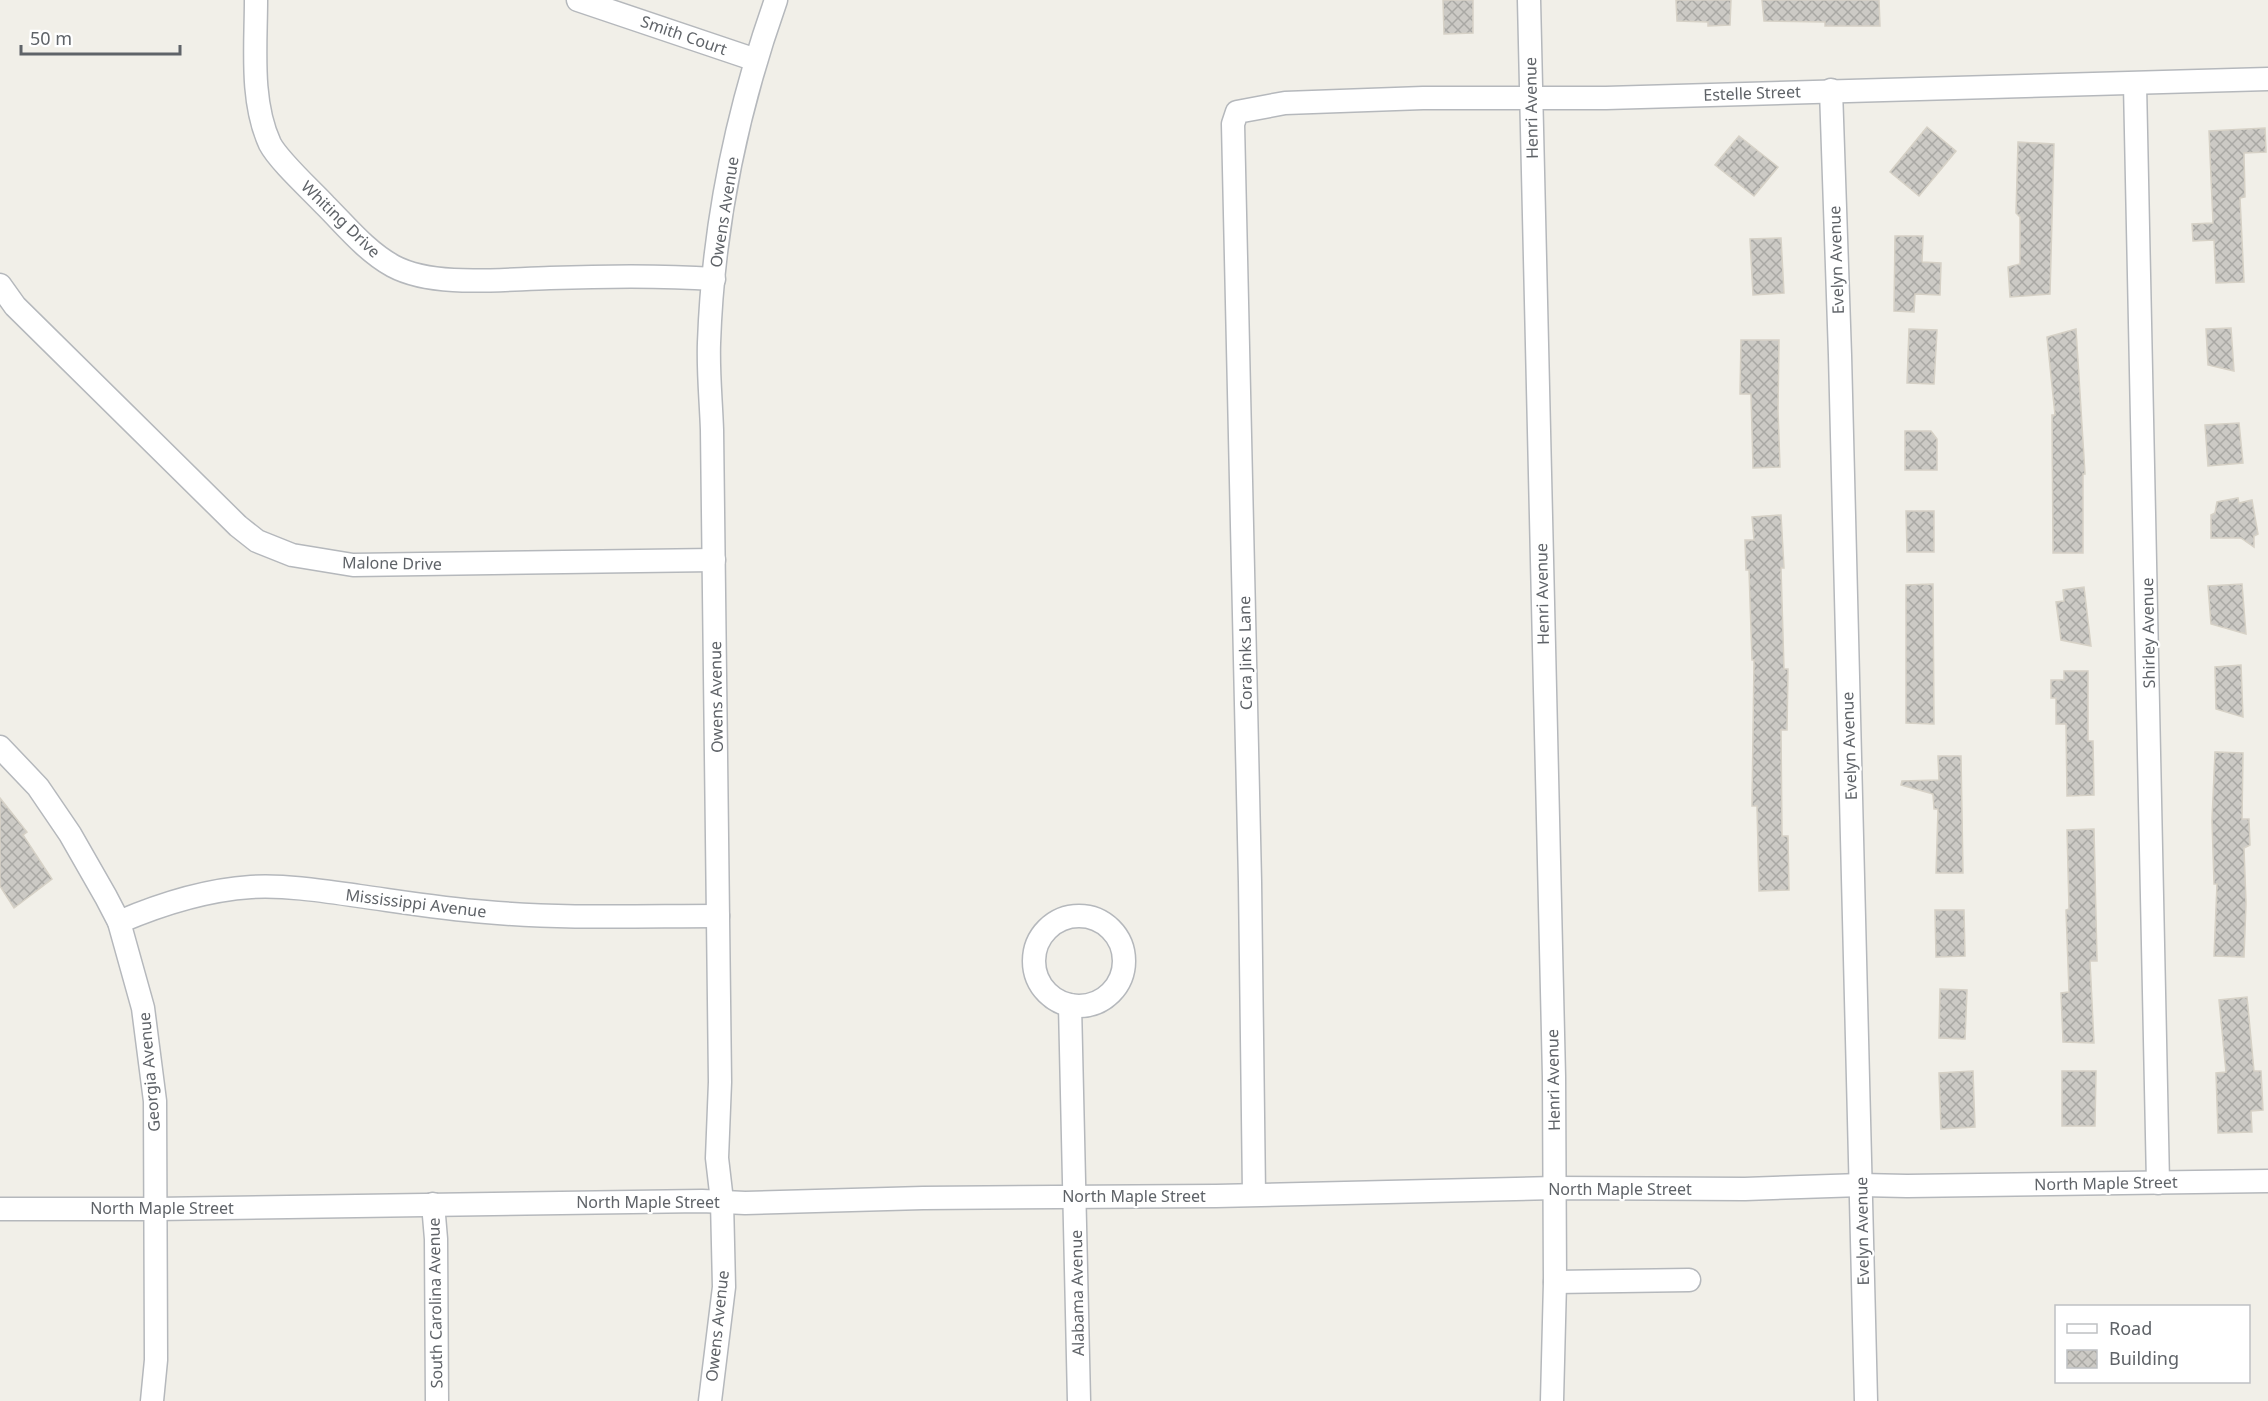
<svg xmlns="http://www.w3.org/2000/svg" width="2268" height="1401" viewBox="0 0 2268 1401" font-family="'Noto Sans',sans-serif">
  <defs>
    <pattern id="building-cross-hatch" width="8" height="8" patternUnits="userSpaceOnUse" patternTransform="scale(1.5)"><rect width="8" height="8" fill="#cccac5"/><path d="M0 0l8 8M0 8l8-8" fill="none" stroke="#a9a8a4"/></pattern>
  </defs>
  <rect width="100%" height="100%" fill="#f1efe8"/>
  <g fill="url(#building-cross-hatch)" stroke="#d6d1c6" stroke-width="1.5">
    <polygon points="1443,0 1473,0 1473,33 1444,34"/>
    <polygon points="1676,0 1731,0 1730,25 1708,26 1708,22 1677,21"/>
    <polygon points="1762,0 1879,0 1880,26 1825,26 1825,22 1764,21"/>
    <polygon points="1927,127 1956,151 1919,196 1890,172"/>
    <polygon points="2265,128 2266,152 2244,153 2245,197 2240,198 2244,282 2216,283 2214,240 2193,241 2192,224 2213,223 2209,131"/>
    <polygon points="1739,136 1778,167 1754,196 1715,165"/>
    <polygon points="2018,142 2054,144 2050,294 2010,297 2008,267 2020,264 2020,217 2016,213"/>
    <polygon points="1895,236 1923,236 1922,262 1941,263 1940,295 1915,294 1914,312 1894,311"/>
    <polygon points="1781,238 1784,293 1753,295 1750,239"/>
    <polygon points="2231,328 2234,371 2208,365 2206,329"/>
    <polygon points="1909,329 1937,330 1934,384 1907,383"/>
    <polygon points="2076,329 2085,474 2083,474 2083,553 2053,553 2052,415 2055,415 2047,337"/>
    <polygon points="1741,340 1779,340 1778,411 1780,467 1753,468 1751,394 1740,394"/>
    <polygon points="2239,423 2243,463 2208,466 2205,425"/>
    <polygon points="1905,431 1931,431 1937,439 1937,470 1905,470"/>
    <polygon points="2238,498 2239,503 2252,500 2258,534 2254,536 2254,547 2241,538 2211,538 2211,515 2215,513 2217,502"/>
    <polygon points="1906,511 1934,511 1934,552 1907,552"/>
    <polygon points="1781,515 1784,568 1781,568 1784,669 1788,669 1787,730 1781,730 1782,836 1788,836 1789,890 1759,891 1757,806 1752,806 1754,660 1752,660 1749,570 1746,570 1745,540 1754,540 1752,517"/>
    <polygon points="1933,584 1934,724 1906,723 1906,585"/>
    <polygon points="2242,584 2246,634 2211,624 2208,586"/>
    <polygon points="2084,587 2091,646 2061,640 2056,602 2064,601 2063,590"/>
    <polygon points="2241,665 2243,717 2216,709 2215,667"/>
    <polygon points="2064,671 2088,671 2088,741 2093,741 2094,795 2067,796 2066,724 2056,724 2056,698 2051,698 2051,680 2064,680"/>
    <polygon points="2215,752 2243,753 2242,819 2249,819 2250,845 2244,848 2246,903 2244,957 2214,956 2217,884 2214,884 2212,820"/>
    <polygon points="1938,756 1961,756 1963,873 1936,873 1938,809 1934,809 1933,794 1901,785 1902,781 1939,780"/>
    <polygon points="0,798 27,832 23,835 52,879 14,908 0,886"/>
    <polygon points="2094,829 2097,961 2090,961 2094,1043 2063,1042 2061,993 2069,992 2066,910 2069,909 2067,830"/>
    <polygon points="1935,910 1964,910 1965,956 1936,957"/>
    <polygon points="1940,989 1967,990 1965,1039 1939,1038"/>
    <polygon points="2247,997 2254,1071 2261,1071 2263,1110 2251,1111 2252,1132 2218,1133 2216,1073 2226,1072 2219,1000"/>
    <polygon points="1973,1071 1975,1127 1941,1129 1939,1073"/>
    <polygon points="2062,1071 2096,1071 2095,1126 2062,1126"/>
  </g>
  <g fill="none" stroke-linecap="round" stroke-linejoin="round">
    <g stroke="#b5b8bc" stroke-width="25">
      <g id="minor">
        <path d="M256,0C256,46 250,101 270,144C279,161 311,190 325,205C346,226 366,251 393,266C434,288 503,279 550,278C604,276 659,275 714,279"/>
        <polyline points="578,0 756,60"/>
        <polyline points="1529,0 1554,1077 1555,1282 1552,1401"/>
        <polyline points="2135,84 2158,1183"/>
        <polyline points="1831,90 1840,355 1866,1401"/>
        <polyline points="0,285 15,306 238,526 257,541 292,555 353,565 714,560"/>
        <polyline points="0,747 38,787 70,834 106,897 119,922 143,1008 155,1101 156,1360 152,1401"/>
        <circle cx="1079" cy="961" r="45"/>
        <path d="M119,922C161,904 205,890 251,887C287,885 324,891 359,896C402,902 444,909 486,912C563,919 641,916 718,916"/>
        <polyline points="1070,1005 1079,1401"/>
        <polyline points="1254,1194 1250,882 1233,124 1237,112 1285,103 1423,98 1606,98 2268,79"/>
        <polyline points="433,1204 436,1239 437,1401"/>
        <polyline points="0,1209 156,1209 702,1201 745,1203 923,1198 1216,1196 1555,1188 1745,1189 1861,1185 1907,1186 2268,1181"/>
        <polyline points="1555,1282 1689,1280"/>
        <path d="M710,1401L724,1287L722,1201L717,1158L720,1082L712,430C711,401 708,372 709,343C713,226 737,110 776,0"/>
      </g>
    </g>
    <use href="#minor" stroke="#fff" stroke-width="22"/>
  </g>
  <g text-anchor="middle" stroke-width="4.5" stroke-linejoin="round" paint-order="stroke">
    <g font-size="16" fill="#5f6368" stroke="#fff">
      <text transform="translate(684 35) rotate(19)" y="6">Smith Court</text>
      <text transform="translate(1752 93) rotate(-2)" y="6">Estelle Street</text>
      <text transform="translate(1531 108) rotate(-91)" y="6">Henri Avenue</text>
      <text transform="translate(724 212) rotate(-81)" y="6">Owens Avenue</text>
      <text transform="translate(341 219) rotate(44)" y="6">Whiting Drive</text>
      <text transform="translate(1836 260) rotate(-92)" y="6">Evelyn Avenue</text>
      <text transform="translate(392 563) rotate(1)" y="6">Malone Drive</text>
      <text transform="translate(1542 594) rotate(-91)" y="6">Henri Avenue</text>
      <text transform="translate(2148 633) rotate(-91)" y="6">Shirley Avenue</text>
      <text transform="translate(1245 653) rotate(-91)" y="6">Cora Jinks Lane</text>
      <text transform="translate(716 697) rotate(-91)" y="6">Owens Avenue</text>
      <text transform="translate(1849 746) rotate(-92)" y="6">Evelyn Avenue</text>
      <text transform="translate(416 903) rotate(7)" y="6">Mississippi Avenue</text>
      <text transform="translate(149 1072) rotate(-95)" y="6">Georgia Avenue</text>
      <text transform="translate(1553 1080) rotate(-91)" y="6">Henri Avenue</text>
      <text transform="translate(2106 1183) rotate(-1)" y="6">North Maple Street</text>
      <text x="1620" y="1195">North Maple Street</text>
      <text x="1134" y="1202">North Maple Street</text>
      <text x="648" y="1208">North Maple Street</text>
      <text x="162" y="1214">North Maple Street</text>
      <text transform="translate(1862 1231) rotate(-91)" y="6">Evelyn Avenue</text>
      <text transform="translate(1077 1293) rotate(-91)" y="6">Alabama Avenue</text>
      <text transform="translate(435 1303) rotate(-91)" y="6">South Carolina Avenue</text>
      <text transform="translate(717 1326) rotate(-84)" y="6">Owens Avenue</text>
    </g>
  </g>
  <rect x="2055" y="1305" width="195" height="78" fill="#ffffff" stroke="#bfc1c3" stroke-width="1.5"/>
  <rect x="2067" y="1324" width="30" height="9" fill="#ffffff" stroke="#bfc1c3" stroke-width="1.5"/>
  <text x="2109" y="1335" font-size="18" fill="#5f6368">Road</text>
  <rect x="2067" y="1350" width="30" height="18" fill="url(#building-cross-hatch)" stroke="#bfc1c3" stroke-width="1.5"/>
  <text x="2109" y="1365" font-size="18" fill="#5f6368">Building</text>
  <path d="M21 45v9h159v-9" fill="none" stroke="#5f6368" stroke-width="3"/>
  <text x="30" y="45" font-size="18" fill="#5f6368" stroke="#ffffff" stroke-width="4.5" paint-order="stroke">50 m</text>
</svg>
